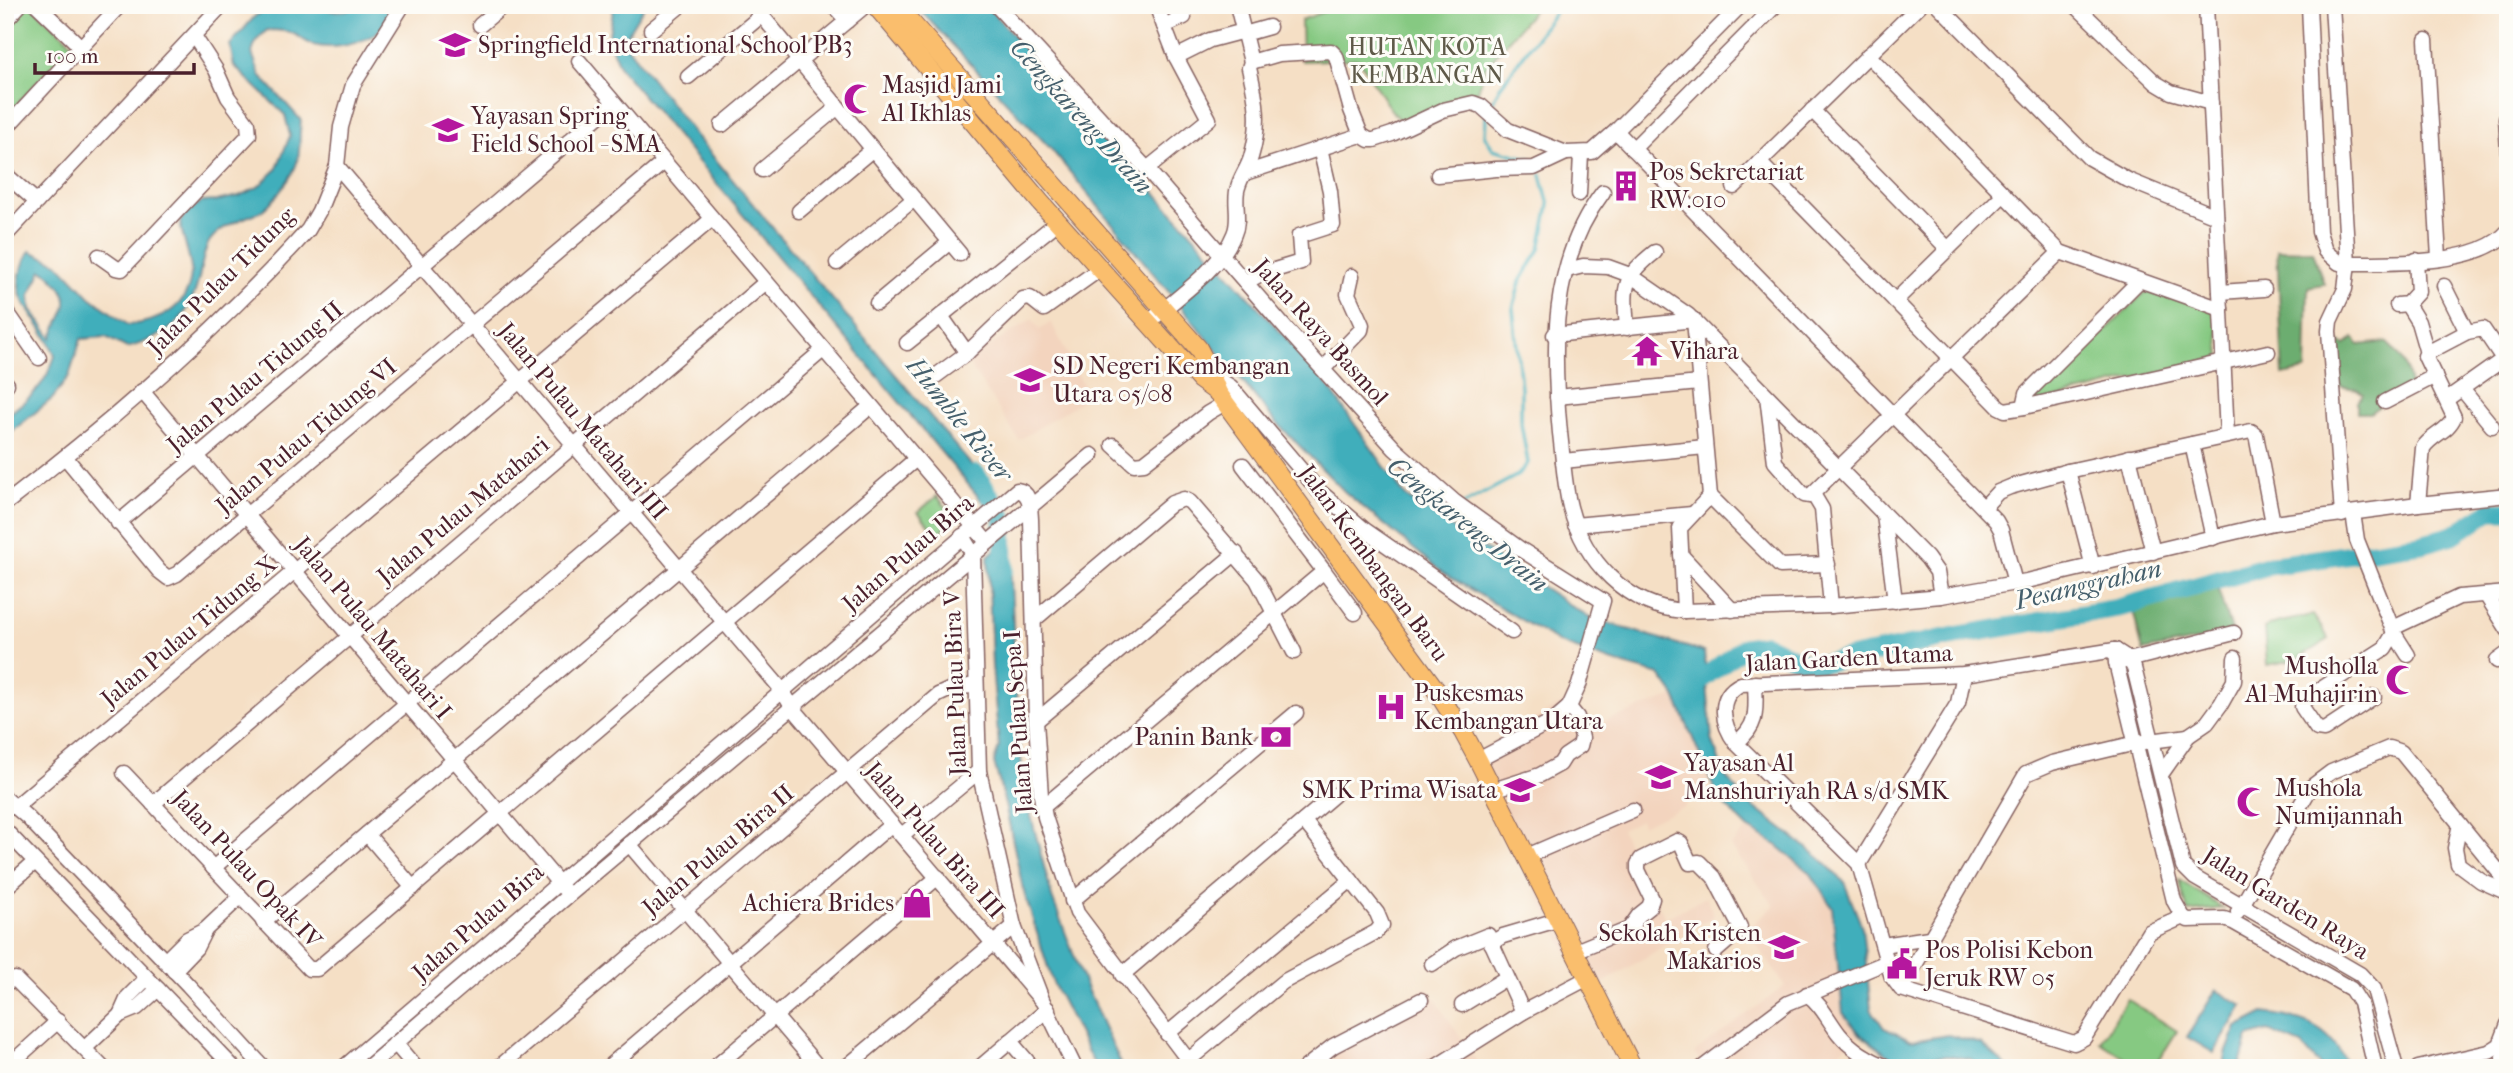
<svg xmlns="http://www.w3.org/2000/svg" width="2513" height="1073" viewBox="0 0 2513 1073" font-family="'IM FELL French Canon',serif">
  <rect width="100%" height="100%" fill="#fdfcf7"/>
  <filter id="ink" filterUnits="userSpaceOnUse"><feTurbulence type="fractalNoise" baseFrequency=".0143" numOctaves="2"/><feDisplacementMap in="SourceGraphic" scale="14" xChannelSelector="R" yChannelSelector="G"/><feConvolveMatrix kernelMatrix="1 2 1 2 8 2 1 2 1" color-interpolation-filters="sRGB"/></filter>
  <filter id="wash" filterUnits="userSpaceOnUse"><feTurbulence type="fractalNoise" baseFrequency=".00686" numOctaves="4" result="noise"/><feDisplacementMap in="SourceGraphic" scale="28" xChannelSelector="R" yChannelSelector="G"/><feGaussianBlur stdDeviation="1.57" result="paint"/><feColorMatrix in="noise" values="0 0 0 0 0 0 0 0 0 0 0 0 0 0 0 0 0 1.4 0 .05"/><feComposite in="paint" operator="in"/></filter>
  <g filter="url(#wash)">
    <rect width="100%" height="100%" fill="#f5dfc5"/>
    <g fill="#f3d4be">
      <polygon points="1032,319 1040,330 1051,322 1089,396 1019,440 967,361"/>
      <polygon points="1674,696 1710,781 1703,785 1706,794 1685,802 1686,806 1642,825 1640,820 1621,830 1665,918 1706,897 1714,916 1588,992 1466,758 1570,699 1581,730"/>
      <polygon points="1748,828 1778,846 1811,874 1832,907 1843,1013 1861,1035 1816,1068 1705,1068 1694,1053 1785,986 1747,930 1774,906 1731,846"/>
      <polygon points="1427,987 1481,1068 1303,1068 1338,1037"/>
    </g>
    <g fill="#86c982" stroke="#687456" stroke-width="2">
      <polygon points="23,5 31,5 73,44 5,117 5,25"/>
      <polygon points="1336,5 1538,5 1485,68 1478,91 1438,120 1407,131 1386,103 1359,59 1302,61 1301,20 1337,7"/>
      <polygon points="2145,292 2216,307 2221,357 2030,405"/>
      <polygon points="937,496 956,519 937,535 918,512"/>
      <polygon points="2313,615 2329,639 2295,660 2267,665 2264,628 2276,623"/>
      <polygon points="2179,880 2223,908 2188,912"/>
      <polygon points="2127,999 2177,1031 2154,1068 2141,1068 2100,1042"/>
    </g>
    <g fill="#6cad70" stroke="#5b664e" stroke-width="2">
      <polygon points="2277,250 2313,251 2324,284 2308,287 2306,370 2283,375"/>
      <path d="M2333,338L2345,345L2354,338L2359,345L2386,342C2403,357 2410,371 2410,393L2390,398L2370,413H2357V402L2363,394L2357,389L2337,386Z"/>
      <polygon points="2217,586 2232,634 2143,651 2133,610"/>
    </g>
    <g fill="#3faebb" stroke="#446673" stroke-width="2" fill-rule="evenodd">
      <path d="M275,5H313L332,11L347,10L354,5H395C393,10 391,16 388,21C374,42 337,51 313,45C306,43 301,37 294,34C286,30 276,30 267,30L256,41L252,53L260,75L301,120C299,134 301,148 297,162C294,175 271,206 259,212C242,219 220,226 209,242C203,253 202,266 199,278C189,321 168,336 127,348L106,337L81,339L69,376L53,398L5,437V417C31,397 45,387 55,356C38,308 0,302 30,251L58,263L90,297L128,325C160,322 191,307 191,270C191,259 182,236 180,222L186,213L201,202L216,201L239,196L258,187L276,170L290,136L285,115L234,66L230,45L255,16ZM42,270C49,273 53,279 59,285C76,306 58,318 52,338L31,309L30,295Z"/>
      <polygon points="614,5 645,5 623,41 695,135 993,491 982,501 620,68 608,40"/>
      <polygon points="915,5 986,5 1322,378 1406,497 1588,617 1704,652 1712,739 1724,775 1750,804 1820,858 1844,882 1862,927 1871,1009 1884,1028 1912,1041 1948,1035 1982,1044 2008,1068 1982,1068 1971,1059 1950,1056 1893,1059 1861,1035 1843,1013 1832,907 1811,874 1778,846 1748,828 1718,798 1675,696 1660,675 1610,661 1560,643 1443,573 1345,492 1275,421 1051,149"/>
      <polygon points="1009,537 1018,732 1025,793 1052,897 1085,985 1123,1068 1096,1068 1053,983 1023,889 1005,804 994,762 999,747 992,666 988,556"/>
      <polygon points="2216,990 2243,1006 2214,1053 2187,1037"/>
      <path d="M2264,1013C2302,1018 2334,1027 2347,1068H2322L2302,1045L2268,1031L2248,1037L2239,1068H2223L2227,1051L2237,1027Z"/>
    </g>
    <g fill="none" stroke-linecap="round" stroke-linejoin="round">
      <g stroke="#3faebb" stroke-width="3.5">
        <polyline points="1489,109 1500,87 1560,5"/>
        <polyline points="1486,115 1485,136 1493,149 1531,159"/>
        <polyline points="1464,504 1518,475 1528,463 1521,424 1521,388 1513,309 1520,282 1540,249 1549,205 1541,175"/>
        <polyline points="1429,514 1451,505"/>
      </g>
      <g stroke="#3faebb" stroke-width="19">
        <polyline points="976,474 1003,516 1004,569"/>
        <polyline points="1689,689 1744,647 1765,644 1810,666 1960,635 2118,608 2268,566 2421,544 2453,535 2490,511 2508,511"/>
      </g>
    </g>
  </g>
  <g filter="url(#ink)">
    <g fill="none" stroke-linecap="round" stroke-linejoin="round">
      <g stroke="#866261" stroke-width="17">
        <g id="minor">
          <polyline points="37,5 81,47"/>
          <polyline points="753,5 960,254"/>
          <polyline points="833,5 847,21"/>
          <polyline points="996,5 1147,169 1287,330 1395,449 1455,502 1520,549 1603,601 1579,685 1569,707 1554,720 1478,760"/>
          <polyline points="1156,5 1164,26"/>
          <polyline points="1938,5 2089,158 2128,180 2216,216"/>
          <polyline points="2075,5 2156,83 2171,92 2211,103"/>
          <polyline points="2206,5 2227,435"/>
          <path d="M2309,5L2319,232L2325,251L2339,263C2382,263 2479,267 2508,231"/>
          <polyline points="2332,5 2348,263 2345,289 2330,321 2329,331 2342,515"/>
          <polyline points="5,21 20,5"/>
          <polyline points="480,25 504,5"/>
          <polyline points="651,30 681,5"/>
          <polyline points="1244,34 1269,27"/>
          <polyline points="2426,40 2439,258"/>
          <polyline points="1868,55 2060,252 2221,309"/>
          <polyline points="1176,57 1210,40 1244,31"/>
          <polyline points="579,61 987,542"/>
          <polyline points="1251,62 1279,54 1331,51 1336,56 1351,110 1361,135"/>
          <polyline points="688,77 762,15"/>
          <polyline points="1812,110 1948,249"/>
          <polyline points="2506,118 2508,152"/>
          <polyline points="722,125 866,5"/>
          <polyline points="5,129 120,5"/>
          <polyline points="1616,131 1996,521 2001,530 2015,583"/>
          <polyline points="1633,149 1776,5"/>
          <polyline points="1759,162 1999,407 2005,410 2024,407 2268,352"/>
          <polyline points="337,166 782,690 792,707 1043,1002"/>
          <polyline points="1147,169 1209,119 1176,57 1164,26 1184,17 1181,5"/>
          <polyline points="762,170 838,107"/>
          <polyline points="1245,173 1361,135 1369,140 1374,140 1392,134 1443,110 1473,103 1481,106 1508,130 1566,153 1592,152 1616,131 1741,5"/>
          <polyline points="5,174 37,202"/>
          <polyline points="1438,175 1496,169 1534,168 1566,153"/>
          <polyline points="1734,187 1920,5"/>
          <path d="M1603,192C1550,262 1552,350 1560,433C1563,457 1564,483 1570,507C1584,561 1627,607 1684,611L1831,606L1941,596L2027,581L2273,523L2418,504L2508,495"/>
          <polyline points="1579,194 1581,154"/>
          <polyline points="799,211 873,149"/>
          <polyline points="5,236 222,5"/>
          <polyline points="99,256 116,268 122,269 249,135 248,124 228,97 216,70 194,36"/>
          <polyline points="837,263 914,199"/>
          <polyline points="1567,270 1583,266 1608,267 1630,275 1688,315 1927,558 1937,572 1941,596"/>
          <polyline points="1246,282 1261,274 1301,262 1299,236 1333,225 1330,191 1320,148"/>
          <polyline points="2444,286 2467,332 2483,329 2508,366"/>
          <polyline points="2220,292 2264,289"/>
          <polyline points="1895,301 2004,194"/>
          <polyline points="877,303 950,242"/>
          <polyline points="2407,304 2418,322 2427,353"/>
          <polyline points="2397,305 2407,304 2418,292 2416,260"/>
          <polyline points="5,309 39,358"/>
          <polyline points="941,316 967,353"/>
          <polyline points="1694,320 1710,496 1780,566 1828,564"/>
          <path d="M1149,322C1176,298 1221,268 1234,234C1241,219 1233,201 1238,187C1241,176 1248,168 1251,157C1261,124 1257,101 1249,68L1251,62L1237,5"/>
          <path d="M1627,328C1624,287 1621,279 1655,252"/>
          <polyline points="1554,335 1694,320"/>
          <polyline points="907,343 1058,222"/>
          <polyline points="1323,369 1361,330 1362,325 1348,294 1352,276"/>
          <polyline points="1212,375 1231,387 1318,490 1365,530 1512,632"/>
          <polyline points="933,378 967,353 1023,299 1030,298 1044,309 1100,269"/>
          <polyline points="5,382 7,384"/>
          <polyline points="2462,389 2492,426"/>
          <polyline points="142,391 563,888"/>
          <polyline points="1767,396 1775,462 1804,495 1810,496 2060,252"/>
          <polyline points="1557,397 1699,383"/>
          <polyline points="2447,399 2508,356"/>
          <polyline points="2385,402 2435,376"/>
          <polyline points="2024,407 2027,393 2139,281"/>
          <polyline points="2192,444 2213,538"/>
          <polyline points="1113,445 1134,464 1144,463 1208,413 1225,403"/>
          <polyline points="2129,457 2153,552"/>
          <polyline points="66,458 159,571 168,578 177,574 664,162"/>
          <polyline points="1563,461 1705,447"/>
          <polyline points="2068,471 2093,567"/>
          <polyline points="1813,494 1822,509 1831,606"/>
          <path d="M5,504C113,421 217,331 308,230L319,211L337,166L341,127L353,85L403,5"/>
          <path d="M2418,504L2423,448C2431,435 2449,431 2454,417L2425,356L2427,353L2467,332"/>
          <polyline points="1984,507 1998,492 2010,487 2068,471 2251,431 2256,435 2273,523"/>
          <polyline points="2353,513 2357,540 2394,633 2385,648 2304,700 2302,707 2317,729 2324,730 2374,697"/>
          <polyline points="1884,515 1895,601"/>
          <polyline points="118,523 614,103"/>
          <polyline points="1575,525 1692,514"/>
          <polyline points="962,536 973,554 979,771 1014,926 1043,1002 1075,1068"/>
          <polyline points="1681,555 1732,610"/>
          <polyline points="1324,571 1355,613"/>
          <polyline points="2486,595 2508,630"/>
          <polyline points="1684,611 1680,528 1710,496"/>
          <polyline points="1034,620 1172,503 1184,499 1190,502 1257,580 1294,652"/>
          <polyline points="2393,628 2459,597 2508,593"/>
          <polyline points="2394,633 2408,655"/>
          <path d="M2115,650L1964,674L1741,684C1716,696 1722,725 1736,743L1859,864L1887,962L1892,977L1901,989L2074,1043L2084,1038L2149,932L2183,917"/>
          <polyline points="2115,650 2116,663 2174,901 2183,917 2188,920 2224,919 2233,922 2351,989 2360,1003 2375,1068"/>
          <polyline points="2115,650 2129,659 2134,668 2183,866 2195,878 2360,974 2374,989 2396,1068"/>
          <polyline points="2497,661 2508,653"/>
          <polyline points="2121,662 2234,633"/>
          <polyline points="1036,721 1236,553"/>
          <path d="M1736,743C1759,725 1756,710 1755,683"/>
          <polyline points="124,773 309,969 317,969 916,459"/>
          <polyline points="2162,773 2188,736 2207,723 2221,704 2234,681 2235,658"/>
          <polyline points="1493,790 1540,775 1560,764 1565,756 1580,746 1582,738 1577,717 1569,707"/>
          <polyline points="5,798 27,817 188,985 264,1068"/>
          <polyline points="153,804 766,282"/>
          <polyline points="16,806 712,219"/>
          <polyline points="1043,807 1324,571 1243,465"/>
          <polyline points="2460,824 2455,848 2458,864 2481,881 2508,893"/>
          <polyline points="5,830 234,1068"/>
          <polyline points="367,834 413,888"/>
          <polyline points="902,835 979,771"/>
          <polyline points="629,844 819,1068"/>
          <polyline points="1527,856 1633,810"/>
          <polyline points="1859,864 1958,703 1964,674"/>
          <polyline points="213,868 823,350"/>
          <polyline points="5,888 35,862"/>
          <polyline points="1072,901 1296,713"/>
          <polyline points="2238,912 2311,787 2331,772 2389,748 2401,752 2508,883"/>
          <polyline points="263,922 871,406"/>
          <polyline points="1491,943 1503,936 1557,920"/>
          <polyline points="1883,945 1929,938"/>
          <polyline points="1573,952 1629,929 1639,915 1649,907 1652,899 1638,870 1638,864 1641,859 1677,841 1681,843 1690,863 1699,862 1714,877 1740,927 1738,932 1716,951"/>
          <polyline points="165,961 187,939 205,930"/>
          <polyline points="1432,964 1456,948 1488,935 1523,1012"/>
          <polyline points="174,971 196,948 205,930 240,897"/>
          <polyline points="1122,975 1334,795"/>
          <polyline points="5,983 15,979 103,1068"/>
          <polyline points="1901,989 2026,774 2052,763 2136,743 2188,736"/>
          <path d="M1807,994C1822,1005 1828,1020 1839,1034C1852,1050 1871,1061 1890,1068"/>
          <polyline points="1462,1005 1506,978"/>
          <polyline points="120,1015 128,997 147,978"/>
          <polyline points="1167,1034 1351,880"/>
          <polyline points="1010,1041 1033,1068"/>
          <polyline points="395,1043 416,1068"/>
          <polyline points="85,1048 120,1015 137,1008 158,989"/>
          <polyline points="2503,1058 2505,1068"/>
          <polyline points="6,1068 58,1021"/>
          <path d="M343,1068L1017,490C1031,492 1030,507 1031,519L1036,721L1041,796L1045,817L1077,913L1188,1060"/>
          <polyline points="367,1068 569,895 1092,455"/>
          <polyline points="498,1068 938,695 951,689 976,685"/>
          <polyline points="607,1068 892,824"/>
          <polyline points="714,1068 938,877"/>
          <polyline points="845,1068 1014,926"/>
          <polyline points="979,1068 1048,1009"/>
          <polyline points="1179,1068 1283,982 1376,932 1382,925 1377,913 1304,821"/>
          <polyline points="1305,1068 1333,1046 1421,1000"/>
          <polyline points="1434,1068 1523,1012 1586,979"/>
          <polyline points="1702,1068 1788,1003 1887,962"/>
          <polyline points="1852,1068 1866,1057"/>
          <polyline points="2418,1068 2489,1052 2500,1045 2508,1024"/>
        </g>
      </g>
      <g stroke="#866261" stroke-width="20">
        <g id="major">
          <polyline points="875,5 1041,203 1200,380 1218,393"/>
          <polyline points="896,5 1198,348 1208,367 1218,393 1436,690 1463,732 1478,760 1633,1068"/>
        </g>
      </g>
      <use href="#minor" stroke="#fff" stroke-width="14"/>
      <use href="#major" stroke="#fabe6d" stroke-width="18"/>
    </g>
  </g>
  <defs>
    <g id="school-bare" transform="scale(2.415)"><path d="M0-5L7-2L0 1L-7-2ZM-4 1L0 2.5L4 1V4Q0 6-4 4Z" fill="#b5179e" stroke="#fdfcf7" stroke-width="2.5" paint-order="stroke"/></g>
    <g id="mosque-bare" transform="scale(2.415)"><path d="M3.5-4.9A6 6 0 1 0 3.5 4.9A5 5 0 1 1 3.5-4.9Z" fill="#b5179e" stroke="#fdfcf7" stroke-width="2.5" paint-order="stroke"/></g>
    <g id="building-bare" transform="scale(2.415)"><path d="M-4-6H4V6H1V3H-1V6H-4ZM-2.5-4.3h1.7v1.8h-1.7ZM.8-4.3h1.7v1.8H.8ZM-2.5-1h1.7V.8h-1.7ZM.8-1h1.7V.8H.8Z" fill="#b5179e" stroke="#fdfcf7" stroke-width="2.5" paint-order="stroke"/></g>
    <g id="temple-bare" transform="scale(2.415)"><path d="M0-6L5-2H3V0L6.5 2.5H4V6H1.5V3h-3V6H-4V2.5H-6.5L-3 0V-2H-5Z" fill="#b5179e" stroke="#fdfcf7" stroke-width="2.5" paint-order="stroke"/></g>
    <g id="hospital-bare" transform="scale(2.415)"><path d="M-5-5h3v3.5h4V-5h3V5h-3V1.5h-4V5h-3Z" fill="#b5179e" stroke="#fdfcf7" stroke-width="2.5" paint-order="stroke"/></g>
    <g id="bank-bare" transform="scale(2.415)"><path d="M-6-4H6V4H-6ZM0-2.3a2.3 2.3 0 1 0 0 4.6a2.3 2.3 0 1 0 0-4.6Z" fill="#b5179e" stroke="#fdfcf7" stroke-width="2.5" paint-order="stroke"/></g>
    <g id="shop-bare" transform="scale(2.415)"><path d="M-5-2.5h2.3a2.7 3.5 0 0 1 5.4 0H5L5.5 6h-11ZM-1.5-2.5h3a1.5 2.3 0 0 0-3 0Z" fill="#b5179e" stroke="#fdfcf7" stroke-width="2.5" paint-order="stroke"/></g>
    <g id="civic-bare" transform="scale(2.415)"><path d="M-.6-6.5H3V-4.5H.6V-3L4-1V1h2V6H-6V1h2V-1L-.6-3ZM-1.2 2.5V6h2.4V2.5Z" fill="#b5179e" stroke="#fdfcf7" stroke-width="2.5" paint-order="stroke"/></g>
  </defs>
  <g fill-rule="evenodd">
    <use href="#school-bare" x="455" y="45"/>
    <use href="#mosque-bare" x="859" y="99"/>
    <use href="#school-bare" x="448" y="130"/>
    <use href="#building-bare" x="1626" y="186"/>
    <use href="#temple-bare" x="1647" y="351"/>
    <use href="#school-bare" x="1030" y="380"/>
    <use href="#mosque-bare" x="2401" y="680"/>
    <use href="#hospital-bare" x="1391" y="707"/>
    <use href="#bank-bare" x="1276" y="737"/>
    <use href="#school-bare" x="1661" y="777"/>
    <use href="#school-bare" x="1520" y="790"/>
    <use href="#mosque-bare" x="2252" y="802"/>
    <use href="#shop-bare" x="917" y="903"/>
    <use href="#school-bare" x="1784" y="947"/>
    <use href="#civic-bare" x="1902" y="964"/>
  </g>
  <g text-anchor="middle" stroke-width="6" stroke-linejoin="round" paint-order="stroke">
    <g font-size="24" fill="#4a1f2b" stroke="#fdfcf7" text-anchor="start">
      <text x="478" y="53">Springfield International School PB3</text>
      <text x="882" y="93">Masjid Jami<tspan x="882" dy="28">Al Ikhlas</tspan></text>
      <text x="471" y="124">Yayasan Spring<tspan x="471" dy="28">Field School - SMA</tspan></text>
      <text x="1649" y="180">Pos Sekretariat<tspan x="1649" dy="28">RW.010</tspan></text>
      <text x="1670" y="359">Vihara</text>
      <text x="1053" y="374">SD Negeri Kembangan<tspan x="1053" dy="28">Utara 05/08</tspan></text>
      <text x="2378" y="674" text-anchor="end">Musholla<tspan x="2378" dy="28">Al-Muhajirin</tspan></text>
      <text x="1414" y="701">Puskesmas<tspan x="1414" dy="28">Kembangan Utara</tspan></text>
      <text x="1253" y="745" text-anchor="end">Panin Bank</text>
      <text x="1684" y="771">Yayasan Al<tspan x="1684" dy="28">Manshuriyah RA s/d SMK</tspan></text>
      <text x="2275" y="796">Mushola<tspan x="2275" dy="28">Numijannah</tspan></text>
      <text x="1497" y="798" text-anchor="end">SMK Prima Wisata</text>
      <text x="894" y="911" text-anchor="end">Achiera Brides</text>
      <text x="1761" y="941" text-anchor="end">Sekolah Kristen<tspan x="1761" dy="28">Makarios</tspan></text>
      <text x="1925" y="958">Pos Polisi Kebon<tspan x="1925" dy="28">Jeruk RW 05</tspan></text>
    </g>
    <g font-size="24" fill="#5f5a49" stroke="#fdfcf7">
      <text x="1427" y="55">HUTAN KOTA<tspan x="1427" dy="28">KEMBANGAN</tspan></text>
    </g>
    <g font-size="24" fill="#4a1f2b" stroke="#fdfcf7">
      <text transform="translate(221 281) rotate(-45)" y="8">Jalan Pulau Tidung</text>
      <text transform="translate(1321 332) rotate(48)" y="8">Jalan Raya Basmol</text>
      <text transform="translate(255 377) rotate(-40)" y="8">Jalan Pulau Tidung II</text>
      <text transform="translate(583 421) rotate(50)" y="8">Jalan Pulau Matahari III</text>
      <text transform="translate(306 436) rotate(-40)" y="8">Jalan Pulau Tidung VI</text>
      <text transform="translate(463 510) rotate(-40)" y="8">Jalan Pulau Matahari</text>
      <text transform="translate(908 553) rotate(-41)" y="8">Jalan Pulau Bira</text>
      <text transform="translate(1374 563) rotate(54)" y="8">Jalan Kembangan Baru</text>
      <text transform="translate(373 628) rotate(50)" y="8">Jalan Pulau Matahari I</text>
      <text transform="translate(189 631) rotate(-40)" y="8">Jalan Pulau Tidung X</text>
      <text transform="translate(1849 658) rotate(-3)" y="8">Jalan Garden Utama</text>
      <text transform="translate(955 683) rotate(-92)" y="8">Jalan Pulau Bira V</text>
      <text transform="translate(1018 722) rotate(-94)" y="8">Jalan Pulau Sepa I</text>
      <text transform="translate(935 840) rotate(49)" y="8">Jalan Pulau Bira III</text>
      <text transform="translate(718 850) rotate(-40)" y="8">Jalan Pulau Bira II</text>
      <text transform="translate(247 869) rotate(47)" y="8">Jalan Pulau Opak IV</text>
      <text transform="translate(2286 903) rotate(32)" y="8">Jalan Garden Raya</text>
      <text transform="translate(478 922) rotate(-41)" y="8">Jalan Pulau Bira</text>
    </g>
    <g font-size="26" font-style="italic" fill="#455f6c" stroke="#fdfcf7">
      <text transform="translate(1082 116) rotate(48)" y="9">Cengkareng Drain</text>
      <text transform="translate(960 419) rotate(51)" y="9">Humble River</text>
      <text transform="translate(1468 524) rotate(39)" y="9">Cengkareng Drain</text>
      <text transform="translate(2088 584) rotate(-13)" y="9">Pesanggrahan</text>
    </g>
  </g>
  <rect width="2513" height="1073" fill="none" stroke="#fdfcf7" stroke-width="28"/>
  <path d="M35 63v10h159v-10" fill="none" stroke="#4a1f2b" stroke-width="3.5"/>
  <text x="46" y="63" font-size="21" fill="#4a1f2b" stroke="#fdfcf7" stroke-width="5" paint-order="stroke">100 m</text>
</svg>
